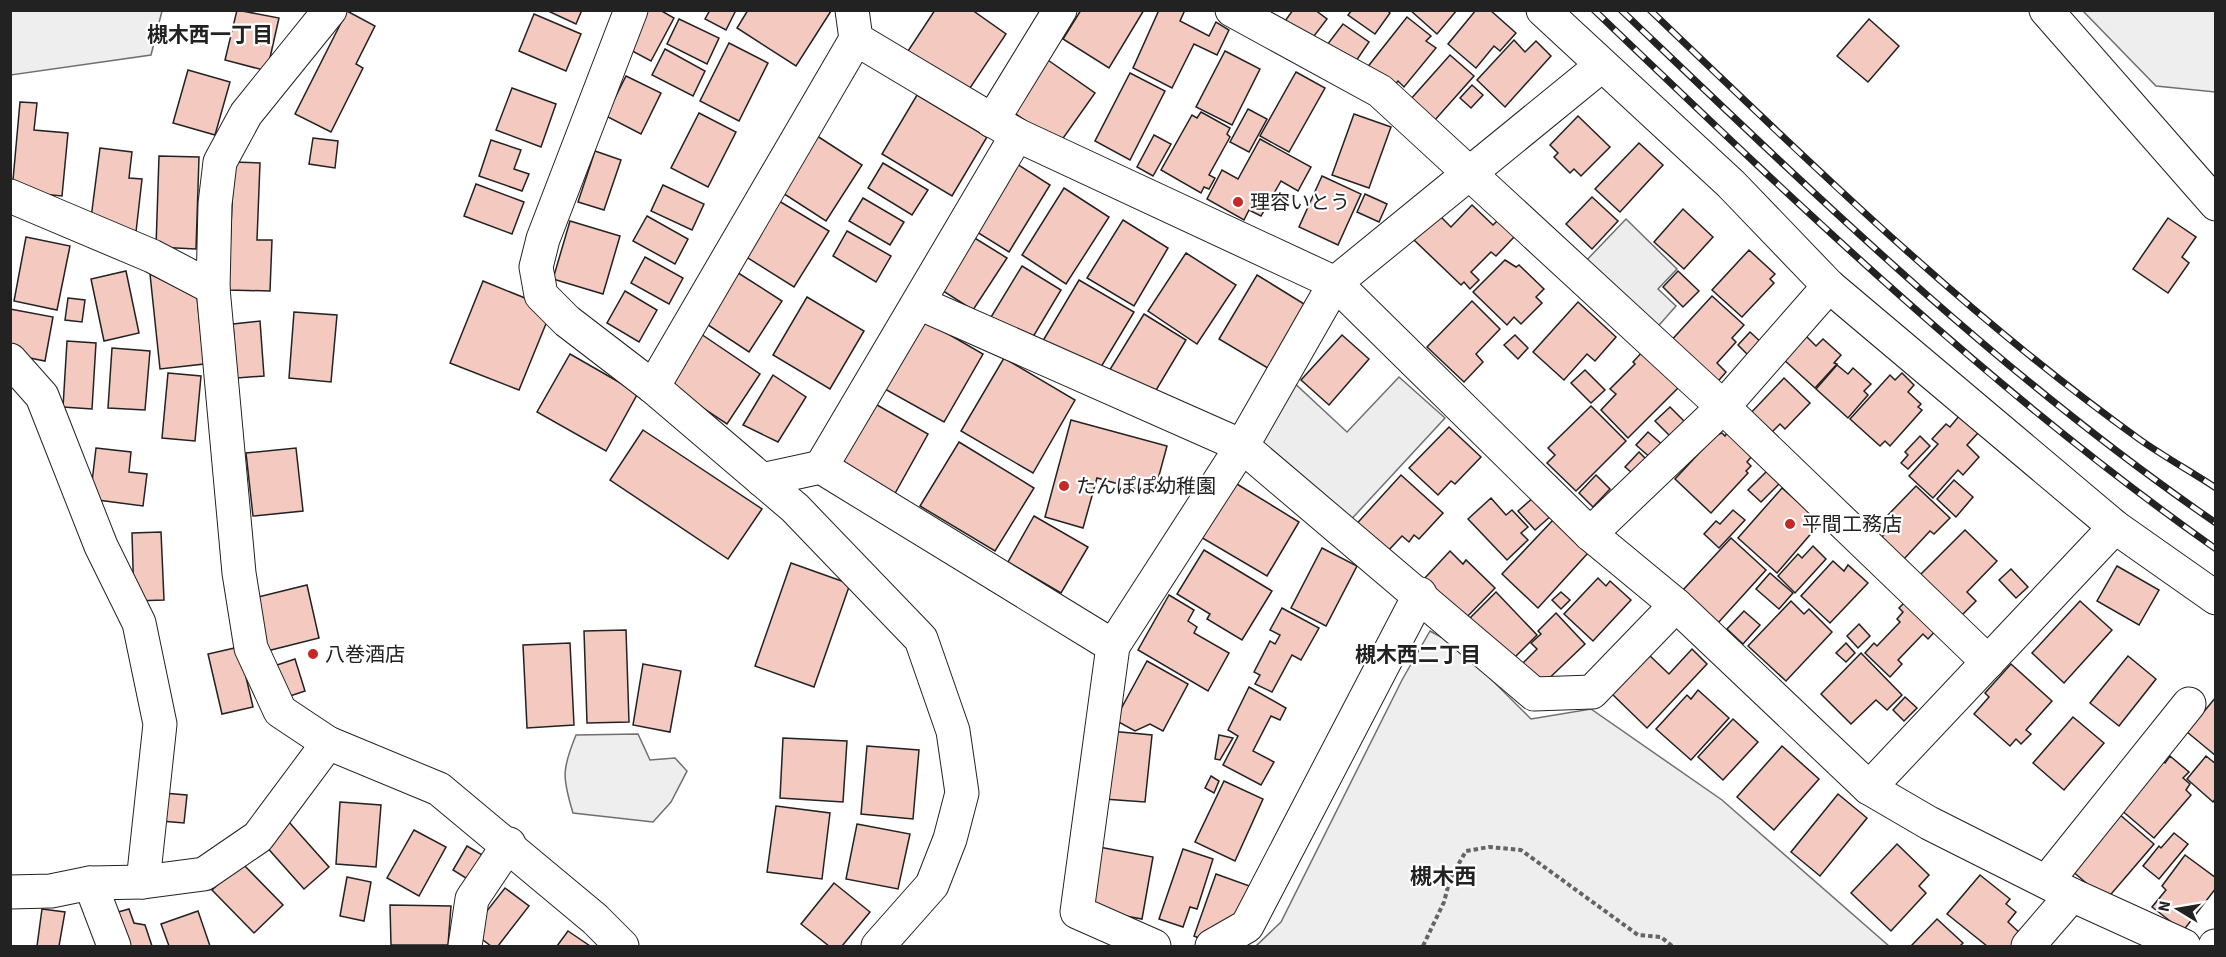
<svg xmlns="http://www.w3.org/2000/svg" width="2226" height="957" viewBox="0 0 2226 957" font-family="'Source Sans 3','Noto Sans JP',sans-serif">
  <rect width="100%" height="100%" fill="#fff"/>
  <g fill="#eee" stroke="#6f6f6f" stroke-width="1.5">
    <polygon points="10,11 11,10 162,11 151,55 11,75"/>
    <polygon points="2083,11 2215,11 2215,92 2156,86"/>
    <polygon points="1430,631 1459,647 1531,719 1591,709 1722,800 1889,946 1256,946 1281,922 1402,680"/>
    <path d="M638,734L650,760L675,758L687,771L671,802L653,822L573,813C562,777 562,769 576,735Z"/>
  </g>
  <g fill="#ededed" stroke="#6f6f6f" stroke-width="1.5">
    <polygon points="1626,219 1677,269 1658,289 1676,306 1653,332 1582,265"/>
    <polygon points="1399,377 1445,418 1346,525 1253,446 1291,380 1347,432"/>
  </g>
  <g fill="#f3c9c0" stroke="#222" stroke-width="1.5">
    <polygon points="237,10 279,18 267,71 225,60"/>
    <polygon points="546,10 582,10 576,24"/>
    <polygon points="640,10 660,10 674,18 651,61 621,45"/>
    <polygon points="710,10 736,10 726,30 705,19"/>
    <polygon points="748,10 830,10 831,11 796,66 737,28"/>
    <polygon points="935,10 972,10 1006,34 968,91 908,51"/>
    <polygon points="1081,10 1144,10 1109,68 1063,39"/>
    <polygon points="1159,10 1185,10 1180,21 1209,36 1216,22 1229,30 1217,55 1194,44 1172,88 1133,68"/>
    <polygon points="1293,10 1315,10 1327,19 1311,40 1285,21"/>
    <polygon points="1352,10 1387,10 1390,13 1375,34 1348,15"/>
    <polygon points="1410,10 1457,10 1437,34"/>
    <polygon points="1476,10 1490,10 1516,33 1500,51 1494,46 1476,68 1448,44"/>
    <polygon points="347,11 375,26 356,64 363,68 331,132 295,114"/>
    <polygon points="534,14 581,34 566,71 519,51"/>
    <polygon points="1407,17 1431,36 1426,41 1436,48 1404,87 1398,81 1391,89 1366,69"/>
    <polygon points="679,19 719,38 707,64 667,44"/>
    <polygon points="1869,19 1899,46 1868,82 1837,56"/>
    <polygon points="1343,24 1369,42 1354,64 1327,45"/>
    <polygon points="1514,40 1525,52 1536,41 1551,56 1505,107 1477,80"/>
    <polygon points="729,43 768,63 739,121 700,101"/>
    <polygon points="665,49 705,71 693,96 652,75"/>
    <polygon points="1225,51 1260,69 1232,125 1196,107"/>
    <polygon points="1450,55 1474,76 1434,121 1410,100"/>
    <polygon points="1045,58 1095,93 1059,144 1010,110"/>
    <polygon points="188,70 230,82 215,135 173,123"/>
    <polygon points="1296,72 1325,88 1289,152 1260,136"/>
    <polygon points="1130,73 1165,91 1130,160 1095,141"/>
    <polygon points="626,76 661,93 641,134 606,116"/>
    <polygon points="1472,85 1483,95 1471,108 1460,98"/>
    <polygon points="512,88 556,104 541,147 496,130"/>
    <polygon points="917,95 987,137 952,196 882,154"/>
    <polygon points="20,102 37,103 34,130 68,133 62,196 12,191"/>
    <polygon points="1248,109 1267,119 1249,152 1230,142"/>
    <polygon points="1201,112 1230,128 1227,134 1230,137 1209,175 1215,178 1209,189 1204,187 1201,193 1161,170 1192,115 1197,118"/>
    <polygon points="699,113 736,132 708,187 671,168"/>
    <polygon points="1354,114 1391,127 1369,188 1332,175"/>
    <polygon points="1578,116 1610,147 1581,176 1574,169 1570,173 1554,157 1558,153 1550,145"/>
    <polygon points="811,132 862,165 826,221 775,188"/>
    <polygon points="1154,135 1171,144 1153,176 1137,167"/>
    <polygon points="313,138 338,141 335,168 309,164"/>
    <polygon points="1260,139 1311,167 1298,191 1281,181 1261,216 1249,210 1244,220 1207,199 1222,170 1238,179"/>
    <polygon points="491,140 521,150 514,169 529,174 522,191 479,176"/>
    <polygon points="1639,143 1663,165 1620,212 1595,189"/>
    <polygon points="100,148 132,152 129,178 142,179 136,232 90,226"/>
    <polygon points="595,151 621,160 604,210 578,202"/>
    <polygon points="159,156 199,157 196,249 156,247"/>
    <polygon points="234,162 260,163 257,240 272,240 270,291 228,290"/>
    <polygon points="1014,162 1050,185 1009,252 972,229"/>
    <polygon points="883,163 928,190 912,215 868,188"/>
    <polygon points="1322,176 1361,194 1338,245 1299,227"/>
    <polygon points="476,184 524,202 512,234 464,216"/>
    <polygon points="663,185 704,204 692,230 651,211"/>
    <polygon points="1064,188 1109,217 1066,284 1022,255"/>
    <polygon points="1365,194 1387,204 1379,222 1357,212"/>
    <polygon points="1592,197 1618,221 1592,249 1566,224"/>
    <polygon points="774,198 829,231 794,287 740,253"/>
    <polygon points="863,198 904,222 890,245 849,221"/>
    <polygon points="1472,205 1493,225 1498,220 1515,236 1496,256 1491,252 1471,272 1479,280 1470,289 1464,282 1461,285 1414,240 1439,215 1451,227"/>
    <polygon points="1683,209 1713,237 1684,269 1654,242"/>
    <polygon points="647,216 688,239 675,264 633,241"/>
    <polygon points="2168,218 2196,237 2182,257 2189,263 2168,293 2133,269"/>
    <polygon points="1123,220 1168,248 1134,306 1087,278"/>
    <polygon points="570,221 620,236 603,294 553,279"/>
    <polygon points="847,231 891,256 876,282 833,256"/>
    <polygon points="26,237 70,246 57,310 14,301"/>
    <polygon points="973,237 1007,258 973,310 940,289"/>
    <polygon points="1749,250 1775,274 1770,279 1774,283 1742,317 1712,290"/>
    <polygon points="1186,253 1236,285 1197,344 1148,311"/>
    <polygon points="645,257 683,278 669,304 631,283"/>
    <polygon points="1505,260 1516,267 1519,265 1544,289 1536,297 1542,303 1521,324 1514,317 1507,325 1473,292"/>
    <polygon points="1022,266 1061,290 1027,347 988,322"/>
    <polygon points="732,269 782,301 749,352 699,319"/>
    <polygon points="126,271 139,333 104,341 91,279"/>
    <polygon points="1678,271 1699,291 1683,307 1663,287"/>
    <polygon points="150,274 197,297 204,364 160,369"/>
    <polygon points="1257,275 1309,307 1271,370 1219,339"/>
    <polygon points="1079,280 1134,312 1095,377 1041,344"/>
    <polygon points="483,281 552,309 519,390 450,363"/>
    <polygon points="625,291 657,310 639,342 607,323"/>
    <polygon points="1712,296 1744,325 1732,338 1736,342 1717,363 1726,372 1714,386 1668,344"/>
    <polygon points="807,297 864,331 830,389 773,355"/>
    <polygon points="68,298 85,300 82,322 65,320"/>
    <polygon points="1472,301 1500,329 1476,354 1483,362 1464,382 1427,347"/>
    <polygon points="1578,302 1616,337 1595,361 1587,354 1564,380 1533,352"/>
    <polygon points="10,309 53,317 45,361 25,357 10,346"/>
    <polygon points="294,312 337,315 331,382 289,378"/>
    <polygon points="1144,314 1186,340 1149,402 1106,376"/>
    <polygon points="922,319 983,354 944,422 883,388"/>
    <polygon points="260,321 264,376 237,378 233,324"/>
    <polygon points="1750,332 1764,345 1751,358 1738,345"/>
    <polygon points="701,334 760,374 727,424 668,385"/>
    <polygon points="1342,335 1369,359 1329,405 1301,380"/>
    <polygon points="1515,335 1528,348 1518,359 1504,345"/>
    <polygon points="1805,335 1816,346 1823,339 1841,355 1834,363 1837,364 1815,388 1783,359"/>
    <polygon points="67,341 96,343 92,409 63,407"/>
    <polygon points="112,348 150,351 145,410 108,408"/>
    <polygon points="1644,350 1680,386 1628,438 1601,410 1616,394 1610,389 1635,364 1633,362"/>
    <polygon points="570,354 638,393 606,451 537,412"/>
    <polygon points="1004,358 1075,400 1033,473 961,431"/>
    <polygon points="1837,365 1848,374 1853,368 1871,384 1864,391 1868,395 1848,418 1816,389"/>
    <polygon points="1585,370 1605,390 1591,403 1571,383"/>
    <polygon points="168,373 201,376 195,441 162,438"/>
    <polygon points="1902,373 1914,385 1908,392 1921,404 1918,407 1922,410 1890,446 1885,441 1880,446 1850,419 1890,375 1895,380"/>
    <polygon points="773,375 806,397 778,442 743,425"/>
    <polygon points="1784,378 1810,403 1785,429 1780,424 1767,437 1747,417"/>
    <polygon points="870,401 928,434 893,497 834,464"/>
    <polygon points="1591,406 1626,441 1576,491 1547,463 1555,455 1548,448"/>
    <polygon points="1670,407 1686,423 1672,438 1655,421"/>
    <polygon points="1959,416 1978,433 1967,445 1979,457 1963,475 1958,470 1933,498 1909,476 1938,444 1932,439 1946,424 1950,427"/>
    <polygon points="1071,420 1167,446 1154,494 1097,478 1083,528 1045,517"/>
    <polygon points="1449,427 1481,457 1455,484 1451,481 1438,495 1409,468"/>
    <polygon points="643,430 762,509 728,559 610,480"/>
    <polygon points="1648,432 1665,447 1653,460 1636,445"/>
    <polygon points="1722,433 1725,436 1727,433 1752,456 1747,462 1751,466 1746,471 1748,473 1711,513 1675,479 1716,435"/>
    <polygon points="1920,436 1930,446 1908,469 1901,463 1908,455 1905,452"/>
    <polygon points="959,442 1034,488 995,551 920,506"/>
    <polygon points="96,448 131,452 129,472 147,474 143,506 90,499"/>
    <polygon points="296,448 303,511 253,516 246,453"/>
    <polygon points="1639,452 1651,464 1638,478 1625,467"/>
    <polygon points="1769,469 1782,481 1761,502 1748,490"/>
    <polygon points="1401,475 1443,513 1419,539 1414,535 1409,542 1402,536 1387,552 1351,530"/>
    <polygon points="1596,475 1610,489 1593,507 1579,493"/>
    <polygon points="1954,480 1973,497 1956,517 1937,499"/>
    <polygon points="1232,481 1299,522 1267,576 1199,536"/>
    <polygon points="1916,486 1950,518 1934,534 1930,531 1904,559 1881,538 1896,522 1888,515"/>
    <polygon points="1782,488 1821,522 1777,573 1738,538"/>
    <polygon points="1535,496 1552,515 1535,530 1518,511"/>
    <polygon points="1491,498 1506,515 1512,510 1528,527 1521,533 1528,540 1507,560 1468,519"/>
    <polygon points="1733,510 1745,520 1719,548 1704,534 1716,521 1720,524"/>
    <polygon points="1034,516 1088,547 1061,593 1008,562"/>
    <polygon points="1553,520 1588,553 1538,608 1502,574"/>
    <polygon points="1965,530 1997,561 1967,592 1976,601 1959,618 1918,577"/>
    <polygon points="161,532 164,600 134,601 132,533"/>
    <polygon points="1731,538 1766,570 1718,623 1683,590"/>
    <polygon points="1813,546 1826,559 1795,593 1778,576 1798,554 1802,558"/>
    <polygon points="1322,548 1357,566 1326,626 1291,608"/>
    <polygon points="1204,550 1272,591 1242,640 1207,619 1210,614 1177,594"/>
    <polygon points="1450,551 1463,564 1466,560 1495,588 1465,619 1424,579"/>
    <polygon points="1833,561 1844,571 1848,565 1868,583 1830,623 1801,596"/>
    <polygon points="791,563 850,584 814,687 755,666"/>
    <polygon points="2117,566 2159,590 2139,625 2097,601"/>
    <polygon points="2011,569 2028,587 2016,598 1999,580"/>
    <polygon points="1770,573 1793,593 1779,609 1756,589"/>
    <polygon points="1598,578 1606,586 1610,581 1631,600 1593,641 1564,614"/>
    <polygon points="307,585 319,638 267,651 254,598"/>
    <polygon points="1496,592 1537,635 1511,661 1469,619"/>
    <polygon points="1561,592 1570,600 1561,609 1552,600"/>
    <polygon points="1169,595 1194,610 1188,621 1197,627 1194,633 1229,653 1208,691 1138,650"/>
    <polygon points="1909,598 1939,627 1928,639 1923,634 1898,660 1902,664 1890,677 1865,653 1874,643 1877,646 1900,622 1897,619 1903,612 1899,608"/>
    <polygon points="1791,601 1804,614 1809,609 1832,632 1786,681 1748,646"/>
    <polygon points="2080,601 2112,630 2064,683 2032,653"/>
    <polygon points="1282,608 1319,628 1301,660 1292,655 1272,692 1255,684 1260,675 1254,672 1270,641 1275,644 1280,635 1270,630"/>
    <polygon points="1744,611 1760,625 1743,644 1727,629"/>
    <polygon points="1556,613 1585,644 1540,687 1520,666 1537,649 1531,643 1541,634 1538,631"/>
    <polygon points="1859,624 1870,636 1858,648 1847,636"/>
    <polygon points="626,630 629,722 587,723 584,631"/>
    <polygon points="570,643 574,725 527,728 523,645"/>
    <polygon points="1846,643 1855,653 1846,662 1836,653"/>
    <polygon points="239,647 253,707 222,714 208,654"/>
    <polygon points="1692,649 1707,664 1647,728 1611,693 1648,654 1669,674"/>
    <polygon points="1861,653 1902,695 1887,710 1876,700 1851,724 1821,694"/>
    <polygon points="2128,656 2156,679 2119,726 2090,703"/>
    <polygon points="295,659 305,691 281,699 271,667"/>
    <polygon points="1147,661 1188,684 1163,731 1150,724 1135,731 1115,720"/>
    <polygon points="643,664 681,671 670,732 633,725"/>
    <polygon points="2011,664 2052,701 2026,730 2031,734 2021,744 2016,739 2010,746 1974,714 1989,697 1985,693"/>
    <polygon points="1249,687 1286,708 1280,720 1271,716 1253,751 1274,762 1261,785 1223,765 1238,736 1228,730"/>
    <polygon points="1698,690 1729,718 1691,760 1656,729 1687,695 1691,699"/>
    <polygon points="1905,697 1917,708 1904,721 1893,710"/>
    <polygon points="2216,697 2216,756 2187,732"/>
    <polygon points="2073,717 2104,743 2064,790 2033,763"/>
    <polygon points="1733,719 1758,742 1723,780 1698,757"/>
    <polygon points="1110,731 1152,735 1145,802 1104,799"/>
    <polygon points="1219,735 1233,738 1220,760 1215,759"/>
    <polygon points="783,738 847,741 843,802 780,798"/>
    <polygon points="867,746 919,750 913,819 861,814"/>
    <polygon points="1782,746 1819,779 1774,830 1737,797"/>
    <polygon points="2170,756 2189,772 2183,778 2190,784 2186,790 2191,795 2154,838 2120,809 2161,760 2165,763"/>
    <polygon points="2206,756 2216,764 2216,798 2213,802 2187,779"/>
    <polygon points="1211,776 1219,781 1214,793 1205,788"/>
    <polygon points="1224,781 1263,799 1235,861 1195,842"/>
    <polygon points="163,793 187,795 184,823 161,821"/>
    <polygon points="1838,794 1867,818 1820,876 1791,852"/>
    <polygon points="340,802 381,805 376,867 336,864"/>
    <polygon points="776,806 830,813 822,879 767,872"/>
    <polygon points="2119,814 2154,844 2106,900 2071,870"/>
    <polygon points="289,822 329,867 304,889 264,844"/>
    <polygon points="857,824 910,834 898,889 846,879"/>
    <polygon points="414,830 446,847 419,896 387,878"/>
    <polygon points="2174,833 2188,844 2159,879 2143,866 2159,846 2161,848"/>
    <polygon points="1897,844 1929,875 1919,886 1926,893 1891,931 1851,893"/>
    <polygon points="467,846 484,856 469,880 453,870"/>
    <polygon points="1099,847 1153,857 1142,919 1088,909"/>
    <polygon points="1183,849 1213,859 1197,909 1190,907 1183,927 1159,919"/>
    <polygon points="2185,855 2216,878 2216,888 2183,931 2152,907 2166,890 2162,886"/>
    <polygon points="241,862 283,905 254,933 212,890"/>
    <polygon points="1216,874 1258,889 1211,943 1194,936"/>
    <polygon points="1980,875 2010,899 2006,904 2016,912 2008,922 2022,935 2013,946 1987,946 1947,914"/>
    <polygon points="347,877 371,882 364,921 340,916"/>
    <polygon points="834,883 870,912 842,946 829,946 801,924"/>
    <polygon points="505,888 529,906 498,946 491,946 471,931"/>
    <polygon points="390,905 451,906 448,945 391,945"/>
    <polygon points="42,909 65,912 59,946 37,946"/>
    <polygon points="129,909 134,923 145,925 152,946 121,946 111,914"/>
    <polygon points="198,911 210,946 169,946 161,924"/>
    <polygon points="1937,919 1963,943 1960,946 1911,946"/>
    <polygon points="568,931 590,946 557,946"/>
  </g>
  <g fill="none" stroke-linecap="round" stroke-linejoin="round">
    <g stroke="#222" stroke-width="35">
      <g id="minor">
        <polyline points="631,10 543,239 536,267 541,295 567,321 653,387 795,508 921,639 953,731 962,793 950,839 932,885 878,946"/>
        <polyline points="852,10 856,39 1017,135 1335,283 1590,534 1676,605 1869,788 1929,823 2072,895 2184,946"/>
        <polyline points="1232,10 1380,91 1723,407 1988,662"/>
        <polyline points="1543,10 1731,184 1829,286 2115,527 2216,598"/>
        <polyline points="2046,10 2216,204"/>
        <polyline points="992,121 1060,10"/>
        <polyline points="10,196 152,256 213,288 239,573 251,648 280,711 328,743 439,789 595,919 622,946"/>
        <polyline points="213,288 215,204 220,162 246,114 330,10"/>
        <polyline points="919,303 1242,446 1534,694 1592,692 1676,605"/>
        <polyline points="10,360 42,396 101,546 139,623 160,724 143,882"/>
        <polyline points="653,387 856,39"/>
        <polyline points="821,467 1017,135"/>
        <polyline points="762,480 821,467 1113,646"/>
        <polyline points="1590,534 1723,407 1829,286"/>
        <polyline points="1869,788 2115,527"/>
        <polyline points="2047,881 2189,704"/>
        <polyline points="90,883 114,946"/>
        <polyline points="10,892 51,891 90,883 143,882 204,874 258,837 328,743"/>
        <polyline points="465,946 472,899 509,844"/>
        <polyline points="1154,946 1077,912 1113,646 1242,446 1335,283 1601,66"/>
        <polyline points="1212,946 1247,926 1420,594"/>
        <polyline points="2028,946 2072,895"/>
        <polyline points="2215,946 2216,946"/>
      </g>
    </g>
    <polyline stroke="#646464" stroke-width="4" stroke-dasharray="4.5 3" stroke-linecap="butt" points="1423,946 1444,902 1450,879 1466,851 1489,847 1521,850 1638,935 1661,937 1672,946"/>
    <use href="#minor" stroke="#fff" stroke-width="33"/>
    <g stroke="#222" stroke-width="7">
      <g id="rail">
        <path d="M1594,10C1793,200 1990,390 2216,549"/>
        <path d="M1621,10C1811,191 1999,374 2216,523"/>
        <path d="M1650,10C1807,160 1962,312 2139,439C2163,456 2190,471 2216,488"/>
      </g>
    </g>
    <use href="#rail" stroke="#fff" stroke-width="4.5" stroke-dasharray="14" stroke-linecap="butt"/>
  </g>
  <g fill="#c62828" stroke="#fff" stroke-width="2">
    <circle cx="1238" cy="202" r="6"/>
    <circle cx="1064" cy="486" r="6"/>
    <circle cx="1790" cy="524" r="6"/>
    <circle cx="313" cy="654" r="6"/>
  </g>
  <g text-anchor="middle" stroke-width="4.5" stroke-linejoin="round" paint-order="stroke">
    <g font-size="20" fill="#222" stroke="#fff" text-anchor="start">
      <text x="1250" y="209">理容いとう</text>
      <text x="1076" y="493">たんぽぽ幼稚園</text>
      <text x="1802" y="531">平間工務店</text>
      <text x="325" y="661">八巻酒店</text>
    </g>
    <g font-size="21" font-weight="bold" fill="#222" stroke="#fff">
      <text x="210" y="42">槻木西一丁目</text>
      <text x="1418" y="662">槻木西二丁目</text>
    </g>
    <g font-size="22" font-weight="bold" fill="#222" stroke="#fff">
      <text x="1443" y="884">槻木西</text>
    </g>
  </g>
  <rect width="2226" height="957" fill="none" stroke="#222222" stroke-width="24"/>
  <g transform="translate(2178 909) rotate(281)" stroke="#ffffff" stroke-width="4.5" paint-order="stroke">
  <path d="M0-4.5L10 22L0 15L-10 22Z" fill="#222222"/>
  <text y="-9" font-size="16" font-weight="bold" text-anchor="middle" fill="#222222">N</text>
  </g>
</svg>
